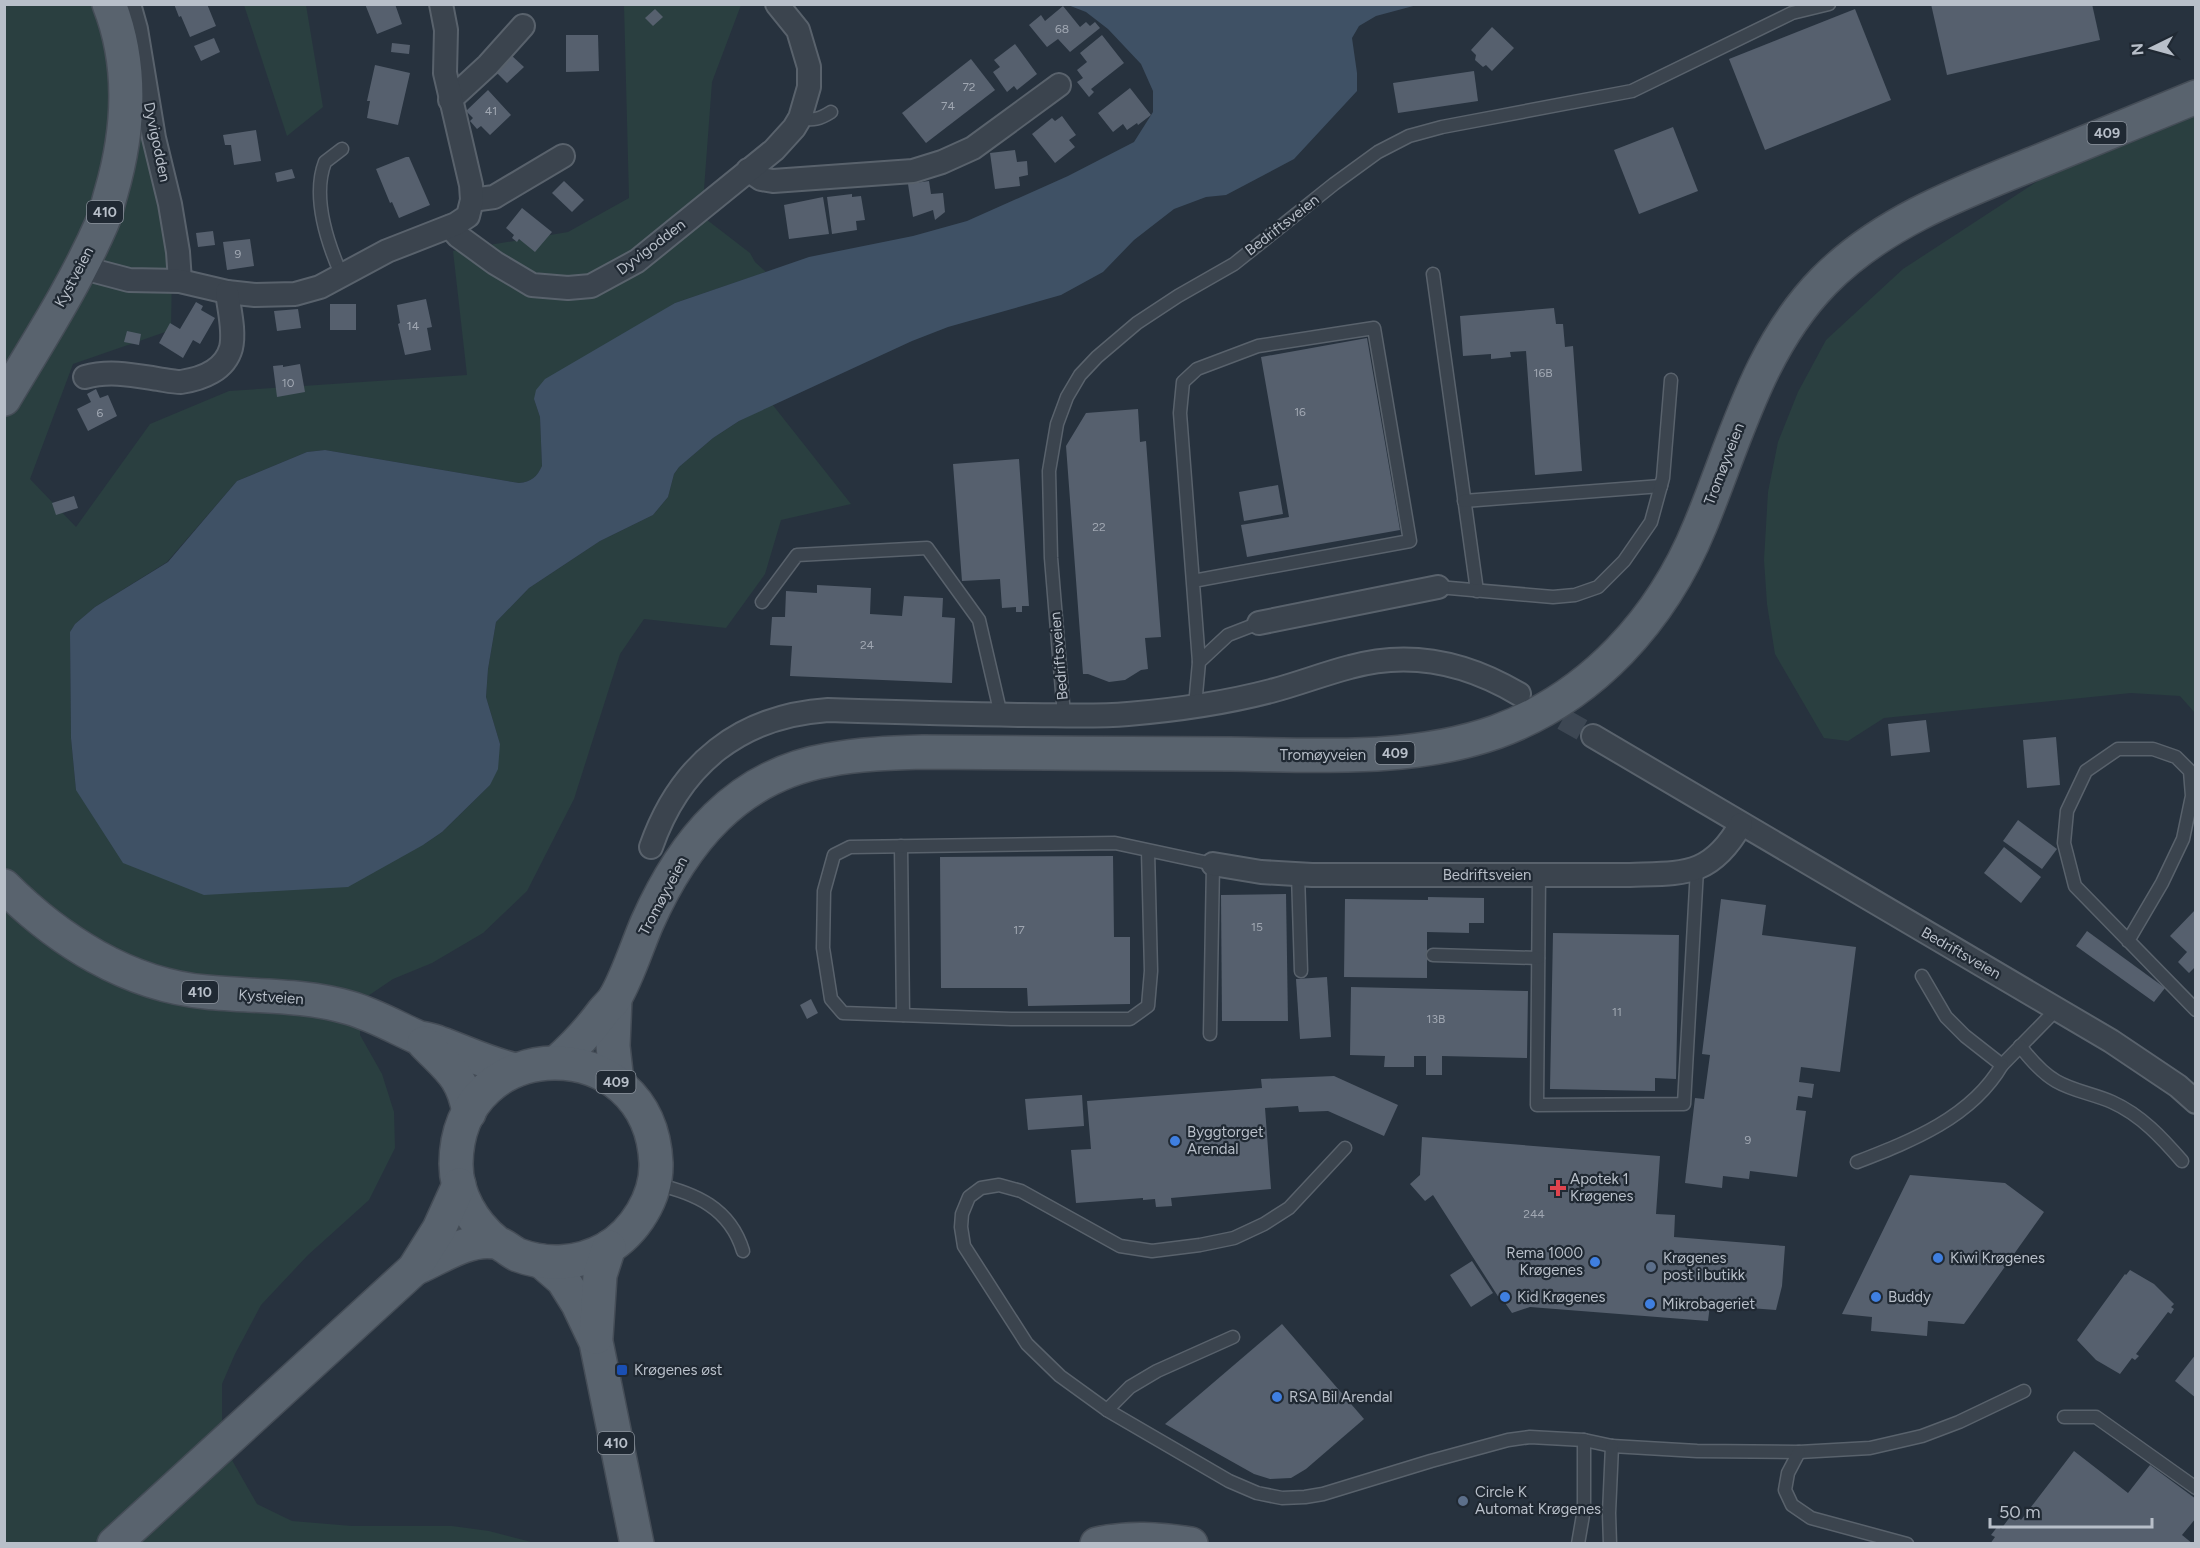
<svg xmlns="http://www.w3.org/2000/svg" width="2200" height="1548" viewBox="0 0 2200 1548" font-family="Figtree,sans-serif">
  <rect width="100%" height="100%" fill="#27323e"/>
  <g fill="#2a3f40">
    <path d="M5,5H129L172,271L171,330L73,364L30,479L76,527L150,424L229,391L467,375L453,251L568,232L629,198L624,5H741L712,82L702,216L750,253L755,262L766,272L675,303L534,399L540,417L542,466C537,477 531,482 519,483L325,450L307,452L237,481L167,562L95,607L75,624L70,632L71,738L76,790L423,845L442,832L490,785L500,744L486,697L488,669L496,622L529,588L600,541L653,515L668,497L674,474L679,467L713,438L739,421L772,404L851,504L781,520L765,574L726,628L644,619L620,654L574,799L527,891L483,933L432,963L393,979L362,1000L360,1035L382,1074L394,1112L395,1148L369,1200L308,1255L261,1305L235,1354L222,1384V1424L233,1462L257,1504L292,1521L352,1526H452L489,1531L535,1543L5,1544Z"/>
    <polygon points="244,5 306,5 323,107 287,136"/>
    <polygon points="2195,103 2195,713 2180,696 2131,693 1884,718 1848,741 1824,738 1775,654 1767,604 1764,560 1768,492 1778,442 1798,392 1826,340 1903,269 2067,162"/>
  </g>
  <path fill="#3f5165" d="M1068,5H1417L1376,16L1359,26L1352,38L1357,73V91L1294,159L1226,195L1206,197L1174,209L1134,240L1103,272L1061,295L948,327L912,341L739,421L713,438L679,467L674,474L668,497L653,515L600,541L529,588L496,622L488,669L486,697L500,744L498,769L490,785L442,832L423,845L348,887L204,895L123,863L76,790L71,738L70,632L75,624L95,607L168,562L237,481L307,452L325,450L519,483C531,482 537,477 542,466L540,417L534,399L536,390L545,379L675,303L809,257L913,236L967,221L1068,176L1134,142L1153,112V91L1141,64L1108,29L1086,12Z"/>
  <g fill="#56606e">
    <polygon points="174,4 207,4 216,26 190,37 181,16 179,17"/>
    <polygon points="365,4 395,4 402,24 377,34"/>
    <polygon points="1931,4 2092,4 2100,40 1947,75"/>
    <polygon points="1063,6 1080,27 1086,22 1090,26 1095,22 1100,28 1070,52 1058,39 1047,47 1029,25 1041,15 1045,21"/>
    <polygon points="655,9 663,17 653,26 645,18"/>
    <polygon points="1855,9 1891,100 1765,150 1729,59"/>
    <polygon points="1492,27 1514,48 1492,71 1486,65 1483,67 1475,60 1476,55 1471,50"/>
    <polygon points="566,35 598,35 599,71 566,72"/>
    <polygon points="1102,35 1124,63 1091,89 1094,92 1089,97 1077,82 1083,78 1077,70 1087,62 1080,53"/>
    <polygon points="214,38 220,52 201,61 194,46"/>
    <polygon points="392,43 410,45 409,54 391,52"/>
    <polygon points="1015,44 1037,74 1017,90 1014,86 1007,92 993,72 1000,67 994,60"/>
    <polygon points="511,55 524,67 507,83 495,71"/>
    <polygon points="971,59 995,90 926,143 902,113"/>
    <polygon points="375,65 410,73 398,125 367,118 370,101 367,101"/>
    <polygon points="1474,71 1478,101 1398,113 1393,83"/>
    <polygon points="1130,88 1151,115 1138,125 1137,123 1127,130 1123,124 1113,132 1098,113"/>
    <polygon points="488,90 511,115 490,135 481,126 477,129 470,121 473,118 466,111"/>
    <polygon points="1062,116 1076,135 1069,140 1075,147 1055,163 1032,134 1052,118 1055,121"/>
    <polygon points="1673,127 1698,191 1639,214 1614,150"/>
    <polygon points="256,130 261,161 234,165 231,145 225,145 223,135"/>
    <polygon points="1015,150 1017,162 1027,161 1028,175 1019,177 1020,186 995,189 990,153"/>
    <polygon points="406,157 409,157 430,205 399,218 392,202 390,203 376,169"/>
    <polygon points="292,169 295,178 277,182 275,173"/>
    <polygon points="564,181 584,200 572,212 552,193"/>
    <polygon points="929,181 931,194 943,193 945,212 935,220 933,210 913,217 908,184"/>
    <polygon points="852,194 852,197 861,196 865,220 856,221 857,230 832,234 827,197"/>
    <polygon points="823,197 829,234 789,239 784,205"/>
    <polygon points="522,208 552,232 535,252 519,239 517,242 512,238 514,235 506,228"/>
    <polygon points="213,231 215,245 198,247 196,233"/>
    <polygon points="250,239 254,266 227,270 223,242"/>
    <polygon points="426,299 432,327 427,328 431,350 405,355 398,324 400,323 397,305"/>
    <polygon points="196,302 203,306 201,310 215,318 200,344 193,340 183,358 159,343 170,323 180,329"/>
    <rect x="330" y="304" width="26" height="26"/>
    <polygon points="1554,308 1556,324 1563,324 1565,347 1573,346 1582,471 1535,475 1526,351 1510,352 1511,357 1491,359 1491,354 1463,356 1460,316"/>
    <polygon points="298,309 301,328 277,331 274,311"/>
    <polygon points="127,331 141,334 139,345 124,342"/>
    <polygon points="1367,338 1400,530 1247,557 1241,525 1289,517 1261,357"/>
    <polygon points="300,364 305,392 277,397 273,366 283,365 283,367"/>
    <polygon points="96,389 100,398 108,395 117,416 88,431 77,409 91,402 87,394"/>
    <polygon points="1138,409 1140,442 1146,441 1161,637 1145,638 1148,669 1141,670 1125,680 1109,682 1088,674 1083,674 1066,446 1086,413"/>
    <polygon points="1019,459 1029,606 1022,606 1022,612 1016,612 1016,607 1002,608 1000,579 962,581 953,464"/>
    <polygon points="1278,485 1283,514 1244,521 1239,492"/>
    <polygon points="74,496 78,508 56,515 52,503"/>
    <polygon points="817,585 871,588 870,614 902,616 904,596 943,598 942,617 955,618 952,683 790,676 792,646 770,645 772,617 785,617 786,591 817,593"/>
    <polygon points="1926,720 1930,752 1891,756 1888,724"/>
    <polygon points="2056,737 2060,785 2027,788 2023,740"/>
    <polygon points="2018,820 2057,849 2042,869 2003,841"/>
    <polygon points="2004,847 2041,877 2021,903 1984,873"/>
    <polygon points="1113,856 1114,937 1130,937 1130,1004 1028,1006 1027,988 941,988 940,857"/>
    <polygon points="1286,894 1288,1021 1222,1021 1221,895"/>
    <polygon points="1428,897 1484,898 1484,923 1469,923 1469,933 1427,932 1427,978 1344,977 1345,899 1428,900"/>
    <polygon points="1721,899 1766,905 1762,935 1856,947 1840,1072 1801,1067 1799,1082 1814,1084 1812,1098 1798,1096 1796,1110 1806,1111 1797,1177 1750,1171 1749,1179 1723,1176 1722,1188 1685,1183 1695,1098 1704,1099 1710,1055 1702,1054"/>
    <polygon points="2196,909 2196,966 2189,973 2178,962 2187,952 2170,936"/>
    <polygon points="2087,931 2165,988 2154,1002 2076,946"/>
    <polygon points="1553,933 1679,935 1676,1079 1655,1078 1655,1091 1550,1089"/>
    <polygon points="1327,977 1331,1037 1300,1039 1296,979"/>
    <polygon points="1351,987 1528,991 1527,1058 1442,1056 1442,1075 1426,1075 1426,1056 1414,1056 1414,1067 1384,1067 1385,1056 1350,1055"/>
    <polygon points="811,999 818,1013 807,1019 800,1005"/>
    <polygon points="1334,1076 1398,1105 1384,1136 1328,1111 1299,1112 1298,1106 1265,1108 1271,1189 1171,1198 1172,1206 1156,1207 1155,1199 1143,1200 1143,1198 1076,1203 1071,1150 1091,1149 1087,1101 1262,1088 1261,1079"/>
    <polygon points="1082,1095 1084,1126 1028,1130 1025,1099"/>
    <polygon points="1422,1137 1660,1156 1656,1214 1675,1215 1674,1237 1785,1246 1782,1286 1776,1310 1710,1305 1708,1321 1530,1307 1512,1313 1503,1300 1501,1301 1433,1195 1425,1201 1410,1184 1420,1175"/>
    <polygon points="1910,1175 2005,1183 2044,1212 1964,1324 1928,1321 1927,1336 1871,1331 1872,1317 1842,1314"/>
    <polygon points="1472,1261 1493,1293 1471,1307 1450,1275"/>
    <polygon points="2130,1270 2154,1284 2174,1304 2171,1307 2174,1309 2171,1314 2168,1312 2136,1354 2139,1356 2135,1360 2132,1358 2120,1374 2096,1360 2077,1340 2125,1274 2126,1275"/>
    <polygon points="1282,1324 1364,1419 1306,1469 1291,1478 1270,1479 1254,1474 1165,1424"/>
    <polygon points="2196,1354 2196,1398 2175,1381"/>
    <polygon points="2074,1451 2128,1493 2150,1465 2196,1499 2196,1518 2182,1535 2193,1544 1990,1544 1995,1537 1991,1535 1998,1526 2001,1529 2013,1513 2021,1520"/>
  </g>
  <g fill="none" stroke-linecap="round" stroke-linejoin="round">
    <polyline stroke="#3d4753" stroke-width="22" stroke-dasharray="22 11" stroke-linecap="butt" points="1534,703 1593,736"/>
    <g stroke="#59626c" stroke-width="15">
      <g id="lane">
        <path d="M800,118C813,121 820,119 831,112"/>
        <path d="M341,274C327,242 312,196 325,162L342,149"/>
        <polyline points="1433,274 1477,591"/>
        <polyline points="1464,501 1661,486"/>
        <polyline points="1193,581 1410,541 1374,328 1258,346 1197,369 1183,382 1180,413 1199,662"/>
        <polyline points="1438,587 1553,597 1575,595 1598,587 1624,561 1651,522 1663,478 1671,380"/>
        <polyline points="762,602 797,555 927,548 979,620 1001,715"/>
        <polyline points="1195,706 1199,662 1228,635 1259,623"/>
        <polyline points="1064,715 1051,558 1049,471 1057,424 1067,397 1080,375 1097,357 1137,323 1178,296 1234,264 1334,184 1378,152 1409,136 1442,127 1632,91 1792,13 1829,4"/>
        <polyline points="901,846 903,1015"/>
        <polyline points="1148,851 1151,971 1148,1006 1130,1019 1011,1019 843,1013 831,999 823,948 824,891 834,855 850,847 1115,843 1213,864 1210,1034"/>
        <polyline points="1298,874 1301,971"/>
        <polyline points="1539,875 1537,1105 1684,1104 1697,869"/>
        <polyline points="2128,941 2162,883 2183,839 2192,796 2190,771 2176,757 2153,749 2118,749 2086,771 2067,811 2064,843 2075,886 2196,1010"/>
        <polyline points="1433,955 1538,958"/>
        <polyline points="1922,976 1946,1017 1965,1036 2002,1065 2057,1009"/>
        <path d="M2020,1046C2030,1059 2042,1073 2056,1081C2073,1091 2094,1094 2112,1102C2141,1115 2162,1138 2182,1161"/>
        <polyline points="1345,1148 1289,1208 1264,1224 1234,1238 1200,1245 1152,1251 1120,1246 1021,1191 999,1185 981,1188 969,1197 962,1214 961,1227 964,1246 1027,1344 1060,1376 1107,1410 1229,1481 1257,1493 1282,1498 1305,1497 1323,1494 1431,1461 1508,1440 1530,1437 1584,1440 1612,1446 1697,1451 1799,1452 1870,1448 1922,1436 1959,1422 2024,1391"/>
        <path d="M1857,1162C1911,1141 1971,1118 2002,1065"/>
        <path d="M655,1184C695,1193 730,1208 743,1251"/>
        <polyline points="1107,1410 1130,1387 1157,1371 1233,1337"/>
        <polyline points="2064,1417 2096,1417 2196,1488"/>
        <polyline points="1799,1452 1788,1473 1785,1490 1792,1505 1811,1518 1907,1544"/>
        <polyline points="1578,1544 1584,1509 1584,1440"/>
        <polyline points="1610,1544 1609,1513 1612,1446"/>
      </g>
    </g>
    <g stroke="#59626c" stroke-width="26">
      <g id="street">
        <polyline points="129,4 136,29 154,138 170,204 178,252 180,281"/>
        <polyline points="450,100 488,65 523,26"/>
        <polyline points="748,170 761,179 773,181 913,171 942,162 973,148 1059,85"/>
        <polyline points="472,200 494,197 563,156"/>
        <polyline points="450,227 458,236 495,263 532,285 568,288 591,286 637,261 774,150 794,128 800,118 809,87 809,67 798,30 777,4"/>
        <polyline points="81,263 95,271 129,280 180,281 227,292 255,295 295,294 320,287 387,251 456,224 468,216 472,200 471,185 445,73 446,30 441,4"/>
        <path d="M85,377C109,370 133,375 158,379C165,380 173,382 181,382C202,379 225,370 231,348C235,331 229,309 227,292"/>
        <polyline points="1259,623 1438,587"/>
        <polyline points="1593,736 2111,1041 2178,1086 2196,1102"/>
        <path d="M651,847C680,764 740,716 828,710C893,712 958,714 1023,715C1058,715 1093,717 1128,714C1176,710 1225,703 1271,691C1298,684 1323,674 1350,667C1410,650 1467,663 1519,694"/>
        <path d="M1213,864L1261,872L1312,875H1630C1684,873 1711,877 1741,824"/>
      </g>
    </g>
    <g stroke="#454d57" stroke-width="36">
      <g id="primary">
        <path d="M4,399C38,342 75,285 102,223C106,214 108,203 111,193C129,131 133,65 109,4"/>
        <path d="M4,886C58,940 128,985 206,992C254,997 303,994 350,1008C374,1015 395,1027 417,1037C424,1039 432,1040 439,1043C465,1052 488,1064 516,1070"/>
        <polyline points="615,998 613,1046 617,1082"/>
        <path d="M424,1043C448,1068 463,1076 469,1113"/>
        <path d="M557,1062C575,1046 589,1031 603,1012C607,1007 612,1003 615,998C628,976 637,946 647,923C683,842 736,776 828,760C859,754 891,753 923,752C1025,753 1128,754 1230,754C1319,755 1411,762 1496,732C1592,697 1662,619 1700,526C1735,442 1758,348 1824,281C1881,223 1960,193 2035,163C2088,141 2142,119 2196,97"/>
        <polyline points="541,1261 563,1280 578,1304 596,1342 637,1544"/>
        <path d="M414,1269C438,1259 467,1238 494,1242C502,1243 511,1252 518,1255C547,1266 579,1264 606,1249C635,1232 657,1197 656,1163C650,1028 457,1031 456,1164C456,1195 473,1223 496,1242"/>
        <polyline points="596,1337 600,1275 609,1247"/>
        <polyline points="114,1544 414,1269 439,1229 459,1185"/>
        <path d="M1097,1544C1129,1537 1159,1539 1191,1544"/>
      </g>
    </g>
    <use href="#lane" stroke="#3b444e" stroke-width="12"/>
    <use href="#street" stroke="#3b444e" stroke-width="22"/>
    <use href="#primary" stroke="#59636e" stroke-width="33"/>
  </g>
  <g fill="#3f7fe0" stroke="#202933" stroke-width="2">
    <circle cx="1175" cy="1141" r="6"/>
    <circle cx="1938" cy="1258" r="6"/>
    <circle cx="1595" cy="1262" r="6"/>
    <circle cx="1505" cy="1297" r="6"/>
    <circle cx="1876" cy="1297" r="6"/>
    <circle cx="1650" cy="1304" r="6"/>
    <circle cx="1277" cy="1397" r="6"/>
  </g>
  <path fill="#e0444e" stroke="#202933" stroke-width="2" d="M1555 1179h6v6h6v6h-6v6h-6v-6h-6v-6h6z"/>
  <g fill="#5c6f8a" stroke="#202933" stroke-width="2">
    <circle cx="1651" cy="1267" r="6"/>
    <circle cx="1463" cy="1501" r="6"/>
  </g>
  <rect fill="#1a4fb4" stroke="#202933" stroke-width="2" x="616" y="1364" width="12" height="12" rx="3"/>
  <g text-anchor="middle" stroke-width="4.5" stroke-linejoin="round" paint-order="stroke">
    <g font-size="12" fill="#a0a7b2">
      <text x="1062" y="33">68</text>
      <text x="969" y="91">72</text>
      <text x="948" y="110">74</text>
      <text x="491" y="115">41</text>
      <text x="238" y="258">9</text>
      <text x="413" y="330">14</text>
      <text x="1543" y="377">16B</text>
      <text x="288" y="387">10</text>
      <text x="1300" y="416">16</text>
      <text x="100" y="417">6</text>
      <text x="1099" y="531">22</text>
      <text x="867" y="649">24</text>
      <text x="1257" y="931">15</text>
      <text x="1019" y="934">17</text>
      <text x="1617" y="1016">11</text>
      <text x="1436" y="1023">13B</text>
      <text x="1748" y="1144">9</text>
      <text x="1534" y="1218">244</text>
    </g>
    <g fill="#202933" stroke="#8a929c" stroke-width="1.5">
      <rect x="2087.5" y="122" width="39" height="22" rx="4.5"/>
      <rect x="87" y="201" width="36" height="22" rx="4.5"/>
      <rect x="1375.5" y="742" width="39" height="22" rx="4.5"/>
      <rect x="182" y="981" width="36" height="22" rx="4.5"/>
      <rect x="596.5" y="1071" width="39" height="22" rx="4.5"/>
      <rect x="598" y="1432" width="36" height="22" rx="4.5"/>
    </g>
    <g font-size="14" font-weight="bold" fill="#b8bfc9">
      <text x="2107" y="138">409</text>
      <text x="105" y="217">410</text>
      <text x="1395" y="758">409</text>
      <text x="200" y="997">410</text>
      <text x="616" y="1087">409</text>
      <text x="616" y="1448">410</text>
    </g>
    <g font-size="15" fill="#b8bfc9" stroke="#202933">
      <text transform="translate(157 142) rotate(78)" y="5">Dyvigodden</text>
      <text transform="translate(1282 225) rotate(-38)" y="5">Bedriftsveien</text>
      <text transform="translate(651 247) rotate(-37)" y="5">Dyvigodden</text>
      <text transform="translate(74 277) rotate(-62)" y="5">Kystveien</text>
      <text transform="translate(1724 464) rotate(-69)" y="5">Tromøyveien</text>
      <text transform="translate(1059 656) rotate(-95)" y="5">Bedriftsveien</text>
      <text x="1323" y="760">Tromøyveien</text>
      <text x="1487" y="880">Bedriftsveien</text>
      <text transform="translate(663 896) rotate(-62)" y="5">Tromøyveien</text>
      <text transform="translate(1961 953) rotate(30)" y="5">Bedriftsveien</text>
      <text transform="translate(271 997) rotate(4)" y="5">Kystveien</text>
    </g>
    <g font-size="15" fill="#b8bfc9" stroke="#202933" text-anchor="start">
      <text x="1187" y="1137">Byggtorget<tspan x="1187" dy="17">Arendal</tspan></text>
      <text x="1570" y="1184">Apotek 1<tspan x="1570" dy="17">Krøgenes</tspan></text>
      <text x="1583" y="1258" text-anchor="end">Rema 1000<tspan x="1583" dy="17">Krøgenes</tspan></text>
      <text x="1663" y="1263">Krøgenes<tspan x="1663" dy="17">post i butikk</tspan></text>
      <text x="1950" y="1263">Kiwi Krøgenes</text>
      <text x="1517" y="1302">Kid Krøgenes</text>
      <text x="1888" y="1302">Buddy</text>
      <text x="1662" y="1309">Mikrobageriet</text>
      <text x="634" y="1375">Krøgenes øst</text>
      <text x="1289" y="1402">RSA Bil Arendal</text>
      <text x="1475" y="1497">Circle K<tspan x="1475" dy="17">Automat Krøgenes</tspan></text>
    </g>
  </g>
  <rect width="2200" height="1548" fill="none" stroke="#b8bfc9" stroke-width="12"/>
  <g transform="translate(2152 48) rotate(265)" stroke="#202933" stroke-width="4.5" paint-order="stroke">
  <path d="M0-4.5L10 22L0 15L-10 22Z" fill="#b8bfc9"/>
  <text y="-9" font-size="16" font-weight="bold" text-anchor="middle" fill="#b8bfc9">N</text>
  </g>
  <path d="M1990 1518v9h162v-9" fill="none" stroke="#b8bfc9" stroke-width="3"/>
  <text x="1999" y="1518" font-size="18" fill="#b8bfc9" stroke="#202933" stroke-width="4.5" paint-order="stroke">50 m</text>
</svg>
